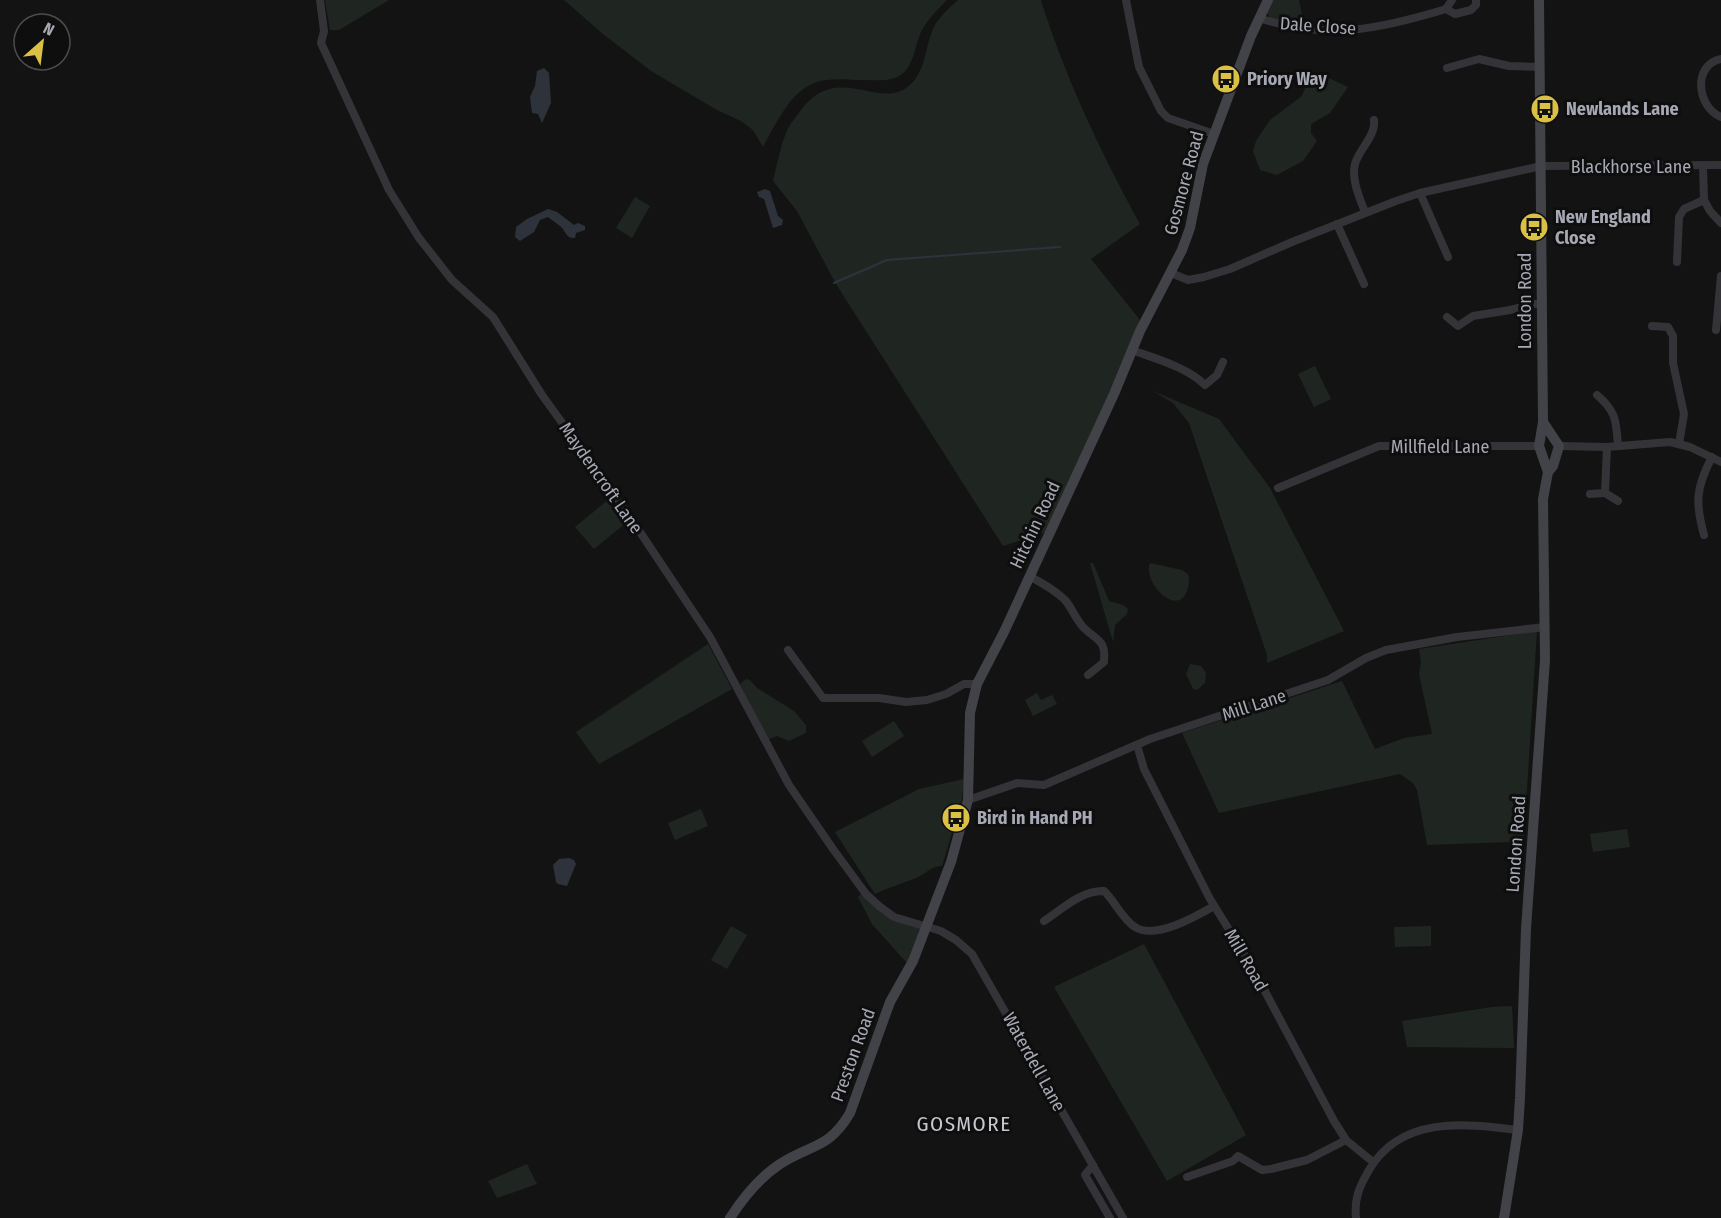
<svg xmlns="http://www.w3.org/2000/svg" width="1721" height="1218" viewBox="0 0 1721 1218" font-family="'Fira Sans Condensed',sans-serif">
  <rect width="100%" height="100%" fill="#131314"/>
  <g fill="#1f2621">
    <polygon points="325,0 389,0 339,30 330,30"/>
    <path d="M564,0H947C938,9 930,17 923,28C914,43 916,66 899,76C888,82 876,80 864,80C848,80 829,77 814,83C789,93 775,126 763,147L753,130L741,121L717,110L651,71L603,34Z"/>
    <path d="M958,0H1041C1065,77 1101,153 1140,224L1091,259L1140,320L1113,390L1047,532L1003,546L836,284L797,211L773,181C777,165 780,148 786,133C789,125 796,117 801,110C839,59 882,115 912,83C927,67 925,45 934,27C939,17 949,8 958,0Z"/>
    <polygon points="1272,0 1299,0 1303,20 1300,24 1271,19 1267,13"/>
    <polygon points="1309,78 1329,78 1348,87 1330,113 1311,124 1311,133 1317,141 1303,161 1277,175 1260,170 1253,151 1256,141 1270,120 1302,96"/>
    <polygon points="635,197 650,206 632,238 616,228"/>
    <polygon points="1315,366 1331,399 1314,407 1298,374"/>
    <polygon points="1153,391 1219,419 1270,488 1344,631 1267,663 1267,655 1189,423 1173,403"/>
    <polygon points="608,500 627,522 594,549 575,527"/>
    <polygon points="1090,563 1093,563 1109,601 1123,605 1128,609 1127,614 1115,625 1113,642"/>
    <path d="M1150,563L1182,570L1188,574C1190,581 1189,586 1186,593C1176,616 1142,582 1150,563Z"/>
    <polygon points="1537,631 1523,852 1508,842 1427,845 1417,790 1413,783 1400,774 1219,813 1182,733 1342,681 1375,749 1404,738 1432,734 1419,674 1421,662 1419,649"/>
    <polygon points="708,644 732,689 599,764 576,732"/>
    <polygon points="1190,664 1201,666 1206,673 1205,683 1197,690 1193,689 1186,674"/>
    <polygon points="746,679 750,680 757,688 794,711 806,725 806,733 789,741 777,736 767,740 740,684"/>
    <polygon points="1037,693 1041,700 1052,695 1057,704 1033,716 1025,700"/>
    <polygon points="894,721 904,736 872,757 862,741"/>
    <path d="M964,779L962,799L942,866C932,866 925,874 916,878C902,884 889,887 875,894L835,832L919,789Z"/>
    <polygon points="701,809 708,826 675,840 668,823"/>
    <polygon points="1627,829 1630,847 1593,852 1590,834"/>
    <polygon points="862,893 884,913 922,928 907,963 872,924 858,897"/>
    <polygon points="731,926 747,935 727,969 711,960"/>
    <polygon points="1431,926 1431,946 1395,947 1394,927"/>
    <polygon points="1144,944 1246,1135 1167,1181 1054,987"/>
    <polygon points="1512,1006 1514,1048 1407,1047 1402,1021 1492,1007"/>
    <polygon points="527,1164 537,1184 497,1198 488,1181"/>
  </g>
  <g fill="#2e333b">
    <polygon points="544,68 549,73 551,103 542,123 538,114 532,113 530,97 535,86 537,71"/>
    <polygon points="765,189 770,191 778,216 783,220 782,225 773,228 764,199 759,197 757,192"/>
    <path d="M548,209L557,212L574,225L578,223L585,226V230L576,233L575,238C565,238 567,232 560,226C556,223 552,220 548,217L540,220L534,232L520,241L515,237L516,227L527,219Z"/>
    <polygon points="569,858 574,860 576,864 567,886 558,884 556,882 553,865 559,859"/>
  </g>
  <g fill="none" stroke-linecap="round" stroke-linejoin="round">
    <polyline stroke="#2e333b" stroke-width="2" points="834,283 887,260 1060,247"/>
    <g stroke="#343438" stroke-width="8">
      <polyline points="320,0 324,31 321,43 389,190 419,238 452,280 493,317 542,395 624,508 710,637 789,785 833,849 866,894 879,906 894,917 941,931 956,940 972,954 1123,1218"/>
      <polyline points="1126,0 1139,67 1161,111 1168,118 1214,134"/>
      <polyline points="1446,9 1455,14 1471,10 1476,5 1476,0"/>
      <path d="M1259,18C1328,41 1380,29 1446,9L1452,0"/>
      <path d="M1721,59C1692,65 1697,107 1721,117"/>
      <polyline points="1447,68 1479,59 1509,66 1540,67"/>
      <polyline points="1703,167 1704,200 1710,211 1721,223"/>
      <polyline points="1420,193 1448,257"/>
      <path d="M1365,212C1360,199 1351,179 1355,164C1359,149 1376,136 1374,120"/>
      <polyline points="1337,224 1364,284"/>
      <polyline points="1677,262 1679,217 1684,209 1704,200"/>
      <polyline points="1171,273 1188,280 1204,277 1230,269 1292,242 1396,201 1420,193 1541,166 1721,165"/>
      <polyline points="1447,317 1458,326 1473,316 1510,310 1534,304 1542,304"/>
      <polyline points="1652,326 1668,327 1673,336 1673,363 1684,414 1679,444"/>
      <polyline points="1716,330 1721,276"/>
      <path d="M1132,350C1156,359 1187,367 1205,385L1217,375L1223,362"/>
      <path d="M1597,395C1617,412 1616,422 1618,446"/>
      <polyline points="1559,446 1607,447 1670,442 1690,447 1721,462"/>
      <polyline points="1607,447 1605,493 1618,501"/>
      <polyline points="1278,488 1379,446 1539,446"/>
      <polyline points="1590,494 1605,493"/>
      <path d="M1704,535C1695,503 1696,487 1712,457"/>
      <path d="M1029,576C1042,583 1055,590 1065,600C1072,608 1076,620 1084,628C1097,641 1106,639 1104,662L1088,675"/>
      <polyline points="788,650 823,698 879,698 906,702 927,700 946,694 964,684 977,684"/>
      <polyline points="1137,745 1144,769 1210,899 1251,965 1334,1121 1346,1140 1373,1162"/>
      <polyline points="968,800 1017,783 1044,785 1150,739 1328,680 1366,658 1386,650 1457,637 1545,627"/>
      <path d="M1044,921C1062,909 1082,890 1104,891C1115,901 1122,919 1135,927C1155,940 1195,917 1214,906"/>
      <polyline points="1093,1165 1085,1175 1110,1218"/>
      <polyline points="1187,1177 1233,1161 1238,1156 1262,1170 1271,1169 1307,1160 1346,1140"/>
      <path d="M1356,1218C1354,1199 1359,1187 1369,1170C1401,1116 1463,1123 1518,1130"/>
    </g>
    <g stroke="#424348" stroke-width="10">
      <polyline points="1543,422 1559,446 1553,466 1548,472"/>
      <path d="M730,1218C743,1198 760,1177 780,1164C811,1144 829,1149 850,1113L890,1002L913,961L951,862L968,800L970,713L977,684L1004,632L1114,394L1140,331L1182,250L1190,228L1203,164L1251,36L1268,0"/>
      <polyline points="1504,1218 1518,1130 1520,1098 1526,929 1545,660 1543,499 1548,472 1539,446 1543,422 1539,0"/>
    </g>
  </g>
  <defs>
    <g id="bus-disc" transform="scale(1.5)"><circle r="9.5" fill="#dac045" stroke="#0e0e0f"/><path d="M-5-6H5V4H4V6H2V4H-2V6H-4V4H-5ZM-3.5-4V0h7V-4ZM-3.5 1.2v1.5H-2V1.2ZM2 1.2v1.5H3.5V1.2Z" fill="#111"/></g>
  </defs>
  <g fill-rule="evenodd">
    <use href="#bus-disc" x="1226" y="79"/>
    <use href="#bus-disc" x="1545" y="109"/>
    <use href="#bus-disc" x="1534" y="227"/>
    <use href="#bus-disc" x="956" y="818"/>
  </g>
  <g text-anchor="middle" stroke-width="6" stroke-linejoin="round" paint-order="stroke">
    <g font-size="18" fill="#a6a8b3" stroke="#0e0e0f">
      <text transform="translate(1318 26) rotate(4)" y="6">Dale Close</text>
      <text x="1631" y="173">Blackhorse Lane</text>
      <text transform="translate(1184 183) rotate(-75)" y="6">Gosmore Road</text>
      <text transform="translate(1525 301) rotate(-90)" y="6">London Road</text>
      <text x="1440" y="453">Millfield Lane</text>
      <text transform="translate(601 478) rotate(55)" y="6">Maydencroft Lane</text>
      <text transform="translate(1035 525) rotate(-65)" y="6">Hitchin Road</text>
      <text transform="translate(1254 705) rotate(-18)" y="6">Mill Lane</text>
      <text transform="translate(1516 844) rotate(-86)" y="6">London Road</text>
      <text transform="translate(1246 960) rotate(60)" y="6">Mill Road</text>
      <text transform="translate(853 1055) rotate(-70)" y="6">Preston Road</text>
      <text transform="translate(1034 1062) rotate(61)" y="6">Waterdell Lane</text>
    </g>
    <g font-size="18" font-weight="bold" fill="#a6a8b3" stroke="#0e0e0f" text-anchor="start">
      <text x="1247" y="85">Priory Way</text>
      <text x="1566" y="115">Newlands Lane</text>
      <text x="1555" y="223">New England<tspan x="1555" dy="21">Close</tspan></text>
      <text x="977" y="824">Bird in Hand PH</text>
    </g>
    <g font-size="21" letter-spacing="1.5" fill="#c6c7cf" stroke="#0e0e0f">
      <text x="964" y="1131">GOSMORE</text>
    </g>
  </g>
  <g transform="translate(42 42) rotate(28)"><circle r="28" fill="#0e0e0f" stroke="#4b4c51" stroke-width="1.5"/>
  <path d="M0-4.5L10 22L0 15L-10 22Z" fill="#dac045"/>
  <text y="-9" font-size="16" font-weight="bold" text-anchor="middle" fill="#a6a8b3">N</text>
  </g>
</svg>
